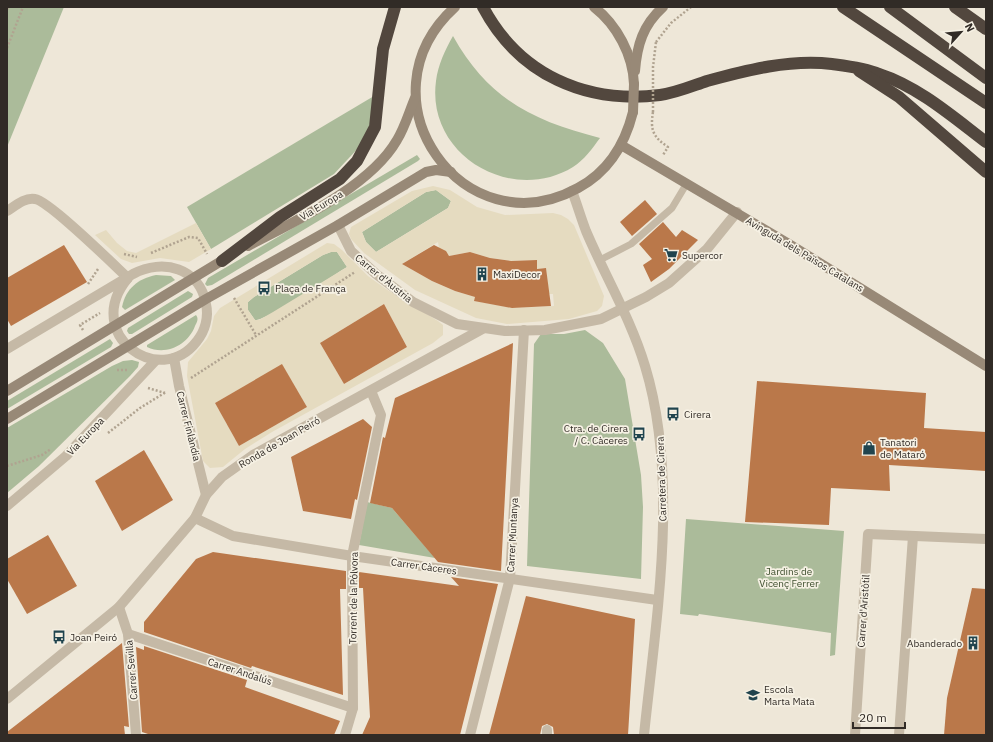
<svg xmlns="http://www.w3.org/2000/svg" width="993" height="742" viewBox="0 0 993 742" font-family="'IBM Plex Sans',sans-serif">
  <rect width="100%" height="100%" fill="#eee7d8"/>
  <g fill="#abbb9a">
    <polygon points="7,7 64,7 7,147"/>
    <path d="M453,36C488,99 533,121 600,138C592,149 584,160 573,167C511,205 426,155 436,81C438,65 445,50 453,36Z"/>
    <polygon points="374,96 370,124 362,144 334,174 211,249 187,207"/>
    <polygon points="417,155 420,159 418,161 212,285 207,286 205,284 208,278"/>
    <polygon points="436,190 451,201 448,208 376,252 366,242 362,232 426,192"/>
    <path d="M331,252H337L347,267C332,276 267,321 255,320L248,310V302L254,297L323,255Z"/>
    <path d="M156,275L171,276L175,280L125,310L122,307C126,288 138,279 156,275Z"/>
    <polygon points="188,291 193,294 192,297 132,334 129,334 127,331 128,328"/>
    <path d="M196,315C199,319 197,322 195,326C188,345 166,356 147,347V345Z"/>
    <polygon points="585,330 603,343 625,379 641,475 643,507 641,579 527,566 534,344 541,334 564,334"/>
    <polygon points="110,339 113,343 111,347 7,409 7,401"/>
    <polygon points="132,360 139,362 138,367 130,376 39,466 7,493 7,428 112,366 123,361"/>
    <polygon points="367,502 392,508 435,558 359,545"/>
    <polygon points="686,519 844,531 835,655 830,656 831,633 699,614 698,616 680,614"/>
  </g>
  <g fill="#e5dbc0" fill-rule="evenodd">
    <path d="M433,186L450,190L477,207L505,215L553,213L561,215L568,219L574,225L604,296L602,306L597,311L569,319L507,324L476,318L415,290L364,253L351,239L349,234L351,227L412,191ZM436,190L451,201L448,208L376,252L366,242L362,232L426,192ZM438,242L439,248L449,256L470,252L490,258L511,261L537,260V269L546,268L549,294H553L554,306L512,308L475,301V297L455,291L432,281L402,264Z"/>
    <polygon points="196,223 211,249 189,262 160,258 132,263 121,259 95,235 106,230 117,243 127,251 136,253"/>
    <path d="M327,243L334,244L342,250L368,276L386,289L438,321L443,325V335L433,343L272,432L245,449L223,467L210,468L203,461L187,376L188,362L207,339L211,331L214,316L220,308ZM331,252H337L347,267L273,312L259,320H255L248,310V302L254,297L323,255ZM384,304L407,347L344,384L320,343ZM282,365L307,407L239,446L215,403Z"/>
  </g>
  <g fill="#ba784a">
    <polygon points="645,200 657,214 632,236 620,222"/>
    <polygon points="663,222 676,237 682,230 698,240 669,269 651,282 643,265 652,259 639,244"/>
    <polygon points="64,245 87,282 11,326 7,319 7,278"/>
    <polygon points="434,245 446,251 449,256 470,252 490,258 511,261 537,260 537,269 546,268 551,306 512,308 474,301 475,297 455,291 432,281 402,264"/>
    <polygon points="384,304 407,347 344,384 320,343"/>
    <polygon points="513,343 501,571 438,562 392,508 370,503 383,437 385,438 395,398"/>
    <polygon points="282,364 307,407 239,446 215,403"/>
    <polygon points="757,381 926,393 924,428 986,432 986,471 889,465 890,491 831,488 829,525 745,522"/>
    <polygon points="363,419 372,427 357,500 355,499 351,519 303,511 291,457"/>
    <polygon points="144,450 173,500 122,531 95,481"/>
    <polygon points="48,535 77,586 27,614 7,579 7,559"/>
    <polygon points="213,552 346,571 346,589 340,589 343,695 252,666 251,668 144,632 144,622 196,559"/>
    <polygon points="359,572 459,586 451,577 498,584 460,735 362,735 370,717 363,588 359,588"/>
    <polygon points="972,588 986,589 986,735 944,735 947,698"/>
    <polygon points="526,596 635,619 628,735 554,735 553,727 547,724 542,726 540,735 489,735"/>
    <polygon points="122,643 129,727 124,726 125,735 7,735 7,732"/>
    <polygon points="144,646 247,680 245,687 340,721 334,735 151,735 142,732 136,647 144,650"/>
  </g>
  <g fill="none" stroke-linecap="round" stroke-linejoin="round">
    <g stroke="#b0a390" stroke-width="2.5" stroke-dasharray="2 2" stroke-linecap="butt">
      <polyline points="7,9 9,7"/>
      <polyline points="656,42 671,23 691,7"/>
      <polyline points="7,48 23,7"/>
      <path d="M653,112C650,130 653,137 668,147L663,155"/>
      <polyline points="151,253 189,237 198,238 207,254"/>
      <polyline points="124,254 137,257"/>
      <polyline points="88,284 98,269"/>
      <polyline points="234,298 256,335"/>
      <polyline points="83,330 80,325 100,313"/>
      <polyline points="117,370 128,370"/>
      <polyline points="191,378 355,272"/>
      <polyline points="148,388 165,393"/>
      <polyline points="108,433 140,408 166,392"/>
      <polyline points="7,466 42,455 51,449"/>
    </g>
    <polyline stroke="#c5b9a6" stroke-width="7" points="600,260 631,244 672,208 687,183"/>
    <g stroke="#c5b9a6" stroke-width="10">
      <path d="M572,191C577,204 581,218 586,231C605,276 631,319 645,366C680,481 656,618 644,735"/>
      <path d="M7,211C15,206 25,197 35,199C49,201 113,264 128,278"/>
      <polyline points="338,225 351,251 376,274 413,302 457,324 505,331 545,330 601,319 646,297 669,283 707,249 737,212"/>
      <path d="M7,349L133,274C163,258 200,268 206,304C209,317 205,331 197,341C160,390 81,334 128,278"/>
      <polyline points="174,358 179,386 206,495"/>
      <polyline points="7,506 66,456 156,360"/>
      <polyline points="195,518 233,536 352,556 657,600"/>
      <polyline points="119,607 128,634 136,735"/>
      <polyline points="128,634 353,708"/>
      <polyline points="7,699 119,607 195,518 206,495 222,477 253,455 484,328"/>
      <polyline points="345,735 353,708 352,556 381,415 371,391"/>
      <polyline points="470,735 510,578 524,330"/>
      <polyline points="547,735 547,730"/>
      <polyline points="855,735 868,534 986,539"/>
      <polyline points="899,735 913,536"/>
    </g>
    <g stroke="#988977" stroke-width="10">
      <path d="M455,7C355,98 464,251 578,188C608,172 625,144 633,112"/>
      <path d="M594,7C617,25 633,55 634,84"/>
      <path d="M635,71C637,45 643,25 663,7"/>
      <polyline points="621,145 789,244 986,366"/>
      <path d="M248,246C295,221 370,187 397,140C405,127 409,112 415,98"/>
      <polyline points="7,391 228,257"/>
      <polyline points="7,419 206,299 338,225 426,172 436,170 451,172"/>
    </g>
    <g stroke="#52473e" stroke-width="12">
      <path d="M483,7C519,75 586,104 660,95C676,93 692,86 707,81C747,70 790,59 832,64C847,66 865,68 879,74C919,87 953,117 986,142"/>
      <polyline points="843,7 986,103"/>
      <polyline points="890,7 986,78"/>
      <polyline points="955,7 986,29"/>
      <polyline points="859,71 899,97 986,172"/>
      <polyline points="222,261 280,217 340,179 357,161 375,127 383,49 395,7"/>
    </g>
    <polyline stroke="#b0a390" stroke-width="2.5" stroke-dasharray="2 2" stroke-linecap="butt" points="653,112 653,67 656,42"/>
    <polyline stroke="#988977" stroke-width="10" points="633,112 634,84"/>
  </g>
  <defs>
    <g id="supermarket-bare" transform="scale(1.08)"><path d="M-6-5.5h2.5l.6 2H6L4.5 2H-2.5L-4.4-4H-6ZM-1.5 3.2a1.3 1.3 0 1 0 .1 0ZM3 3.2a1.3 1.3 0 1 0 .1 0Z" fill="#20444e" stroke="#f6f1e4" stroke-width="2.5" paint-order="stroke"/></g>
    <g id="building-bare" transform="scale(1.08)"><path d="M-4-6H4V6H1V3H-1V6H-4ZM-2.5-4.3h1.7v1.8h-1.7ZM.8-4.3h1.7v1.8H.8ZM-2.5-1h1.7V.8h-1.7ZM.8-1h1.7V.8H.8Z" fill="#20444e" stroke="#f6f1e4" stroke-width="2.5" paint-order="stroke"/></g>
    <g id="bus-bare" transform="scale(1.08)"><path d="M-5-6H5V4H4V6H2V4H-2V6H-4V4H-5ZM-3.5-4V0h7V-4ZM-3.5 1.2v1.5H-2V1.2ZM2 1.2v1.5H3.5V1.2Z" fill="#20444e" stroke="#f6f1e4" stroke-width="2.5" paint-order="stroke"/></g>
    <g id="shop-bare" transform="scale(1.08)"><path d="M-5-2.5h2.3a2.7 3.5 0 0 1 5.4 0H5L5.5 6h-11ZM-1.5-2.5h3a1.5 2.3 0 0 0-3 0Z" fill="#20444e" stroke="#f6f1e4" stroke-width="2.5" paint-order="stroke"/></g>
    <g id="school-bare" transform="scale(1.08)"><path d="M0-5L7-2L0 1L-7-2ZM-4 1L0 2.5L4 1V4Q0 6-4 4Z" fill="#20444e" stroke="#f6f1e4" stroke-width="2.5" paint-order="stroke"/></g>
  </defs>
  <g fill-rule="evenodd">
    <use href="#supermarket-bare" x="671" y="255"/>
    <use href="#building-bare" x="482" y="274"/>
    <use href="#bus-bare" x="264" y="288"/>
    <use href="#bus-bare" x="673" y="414"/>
    <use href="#bus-bare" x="639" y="434"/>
    <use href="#shop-bare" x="869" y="448"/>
    <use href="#bus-bare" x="59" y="637"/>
    <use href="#building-bare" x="973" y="643"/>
    <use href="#school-bare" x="753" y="695"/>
  </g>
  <g text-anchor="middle" stroke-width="3.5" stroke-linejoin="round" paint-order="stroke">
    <g font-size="10" fill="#312b26" stroke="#f6f1e4">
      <text transform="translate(321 205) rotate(-31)" y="4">Via Europa</text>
      <text transform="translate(805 254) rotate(31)" y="4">Avinguda dels Països Catalans</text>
      <text transform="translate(384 278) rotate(39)" y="4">Carrer d'Àustria</text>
      <text transform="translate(189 426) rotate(76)" y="4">Carrer Finlàndia</text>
      <text transform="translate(85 436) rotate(-46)" y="4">Via Europa</text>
      <text transform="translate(279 442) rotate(-30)" y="4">Ronda de Joan Peiró</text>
      <text transform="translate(661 479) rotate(-92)" y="4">Carretera de Cirera</text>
      <text transform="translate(512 535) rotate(-87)" y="4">Carrer Muntanya</text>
      <text transform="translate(424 566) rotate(8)" y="4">Carrer Càceres</text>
      <text transform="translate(353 598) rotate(-89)" y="4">Torrent de la Pólvora</text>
      <text transform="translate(863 611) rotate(-86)" y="4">Carrer d'Aristòtil</text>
      <text transform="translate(131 670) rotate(-95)" y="4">Carrer Sevilla</text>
      <text transform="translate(240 671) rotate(18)" y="4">Carrer Andalús</text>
    </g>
    <g font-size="10" fill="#312b26" stroke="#f6f1e4" text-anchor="start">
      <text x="682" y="259">Supercor</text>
      <text x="493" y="278">MaxiDecor</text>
      <text x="275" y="292">Plaça de França</text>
      <text x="684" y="418">Cirera</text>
      <text x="628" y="432" text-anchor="end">Ctra. de Cirera<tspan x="628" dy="12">/ C. Càceres</tspan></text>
      <text x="880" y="446">Tanatori<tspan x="880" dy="12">de Mataró</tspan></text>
      <text x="70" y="641">Joan Peiró</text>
      <text x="962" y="647" text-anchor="end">Abanderado</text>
      <text x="764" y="693">Escola<tspan x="764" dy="12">Marta Mata</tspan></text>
    </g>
    <g font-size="10" fill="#3c4d2c" stroke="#f6f1e4">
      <text x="789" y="575">Jardins de<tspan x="789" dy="12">Vicenç Ferrer</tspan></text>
    </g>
  </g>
  <rect width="993" height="742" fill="none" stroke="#312b26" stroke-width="16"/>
  <g transform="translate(961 32) rotate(63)" stroke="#f6f1e4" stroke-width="3" paint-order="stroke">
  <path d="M0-3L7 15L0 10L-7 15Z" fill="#312b26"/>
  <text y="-6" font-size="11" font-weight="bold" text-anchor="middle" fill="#312b26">N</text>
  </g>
  <path d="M853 722v6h52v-6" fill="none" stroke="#312b26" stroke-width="2"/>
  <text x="859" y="722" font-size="12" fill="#312b26" stroke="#f6f1e4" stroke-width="3" paint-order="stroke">20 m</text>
</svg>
